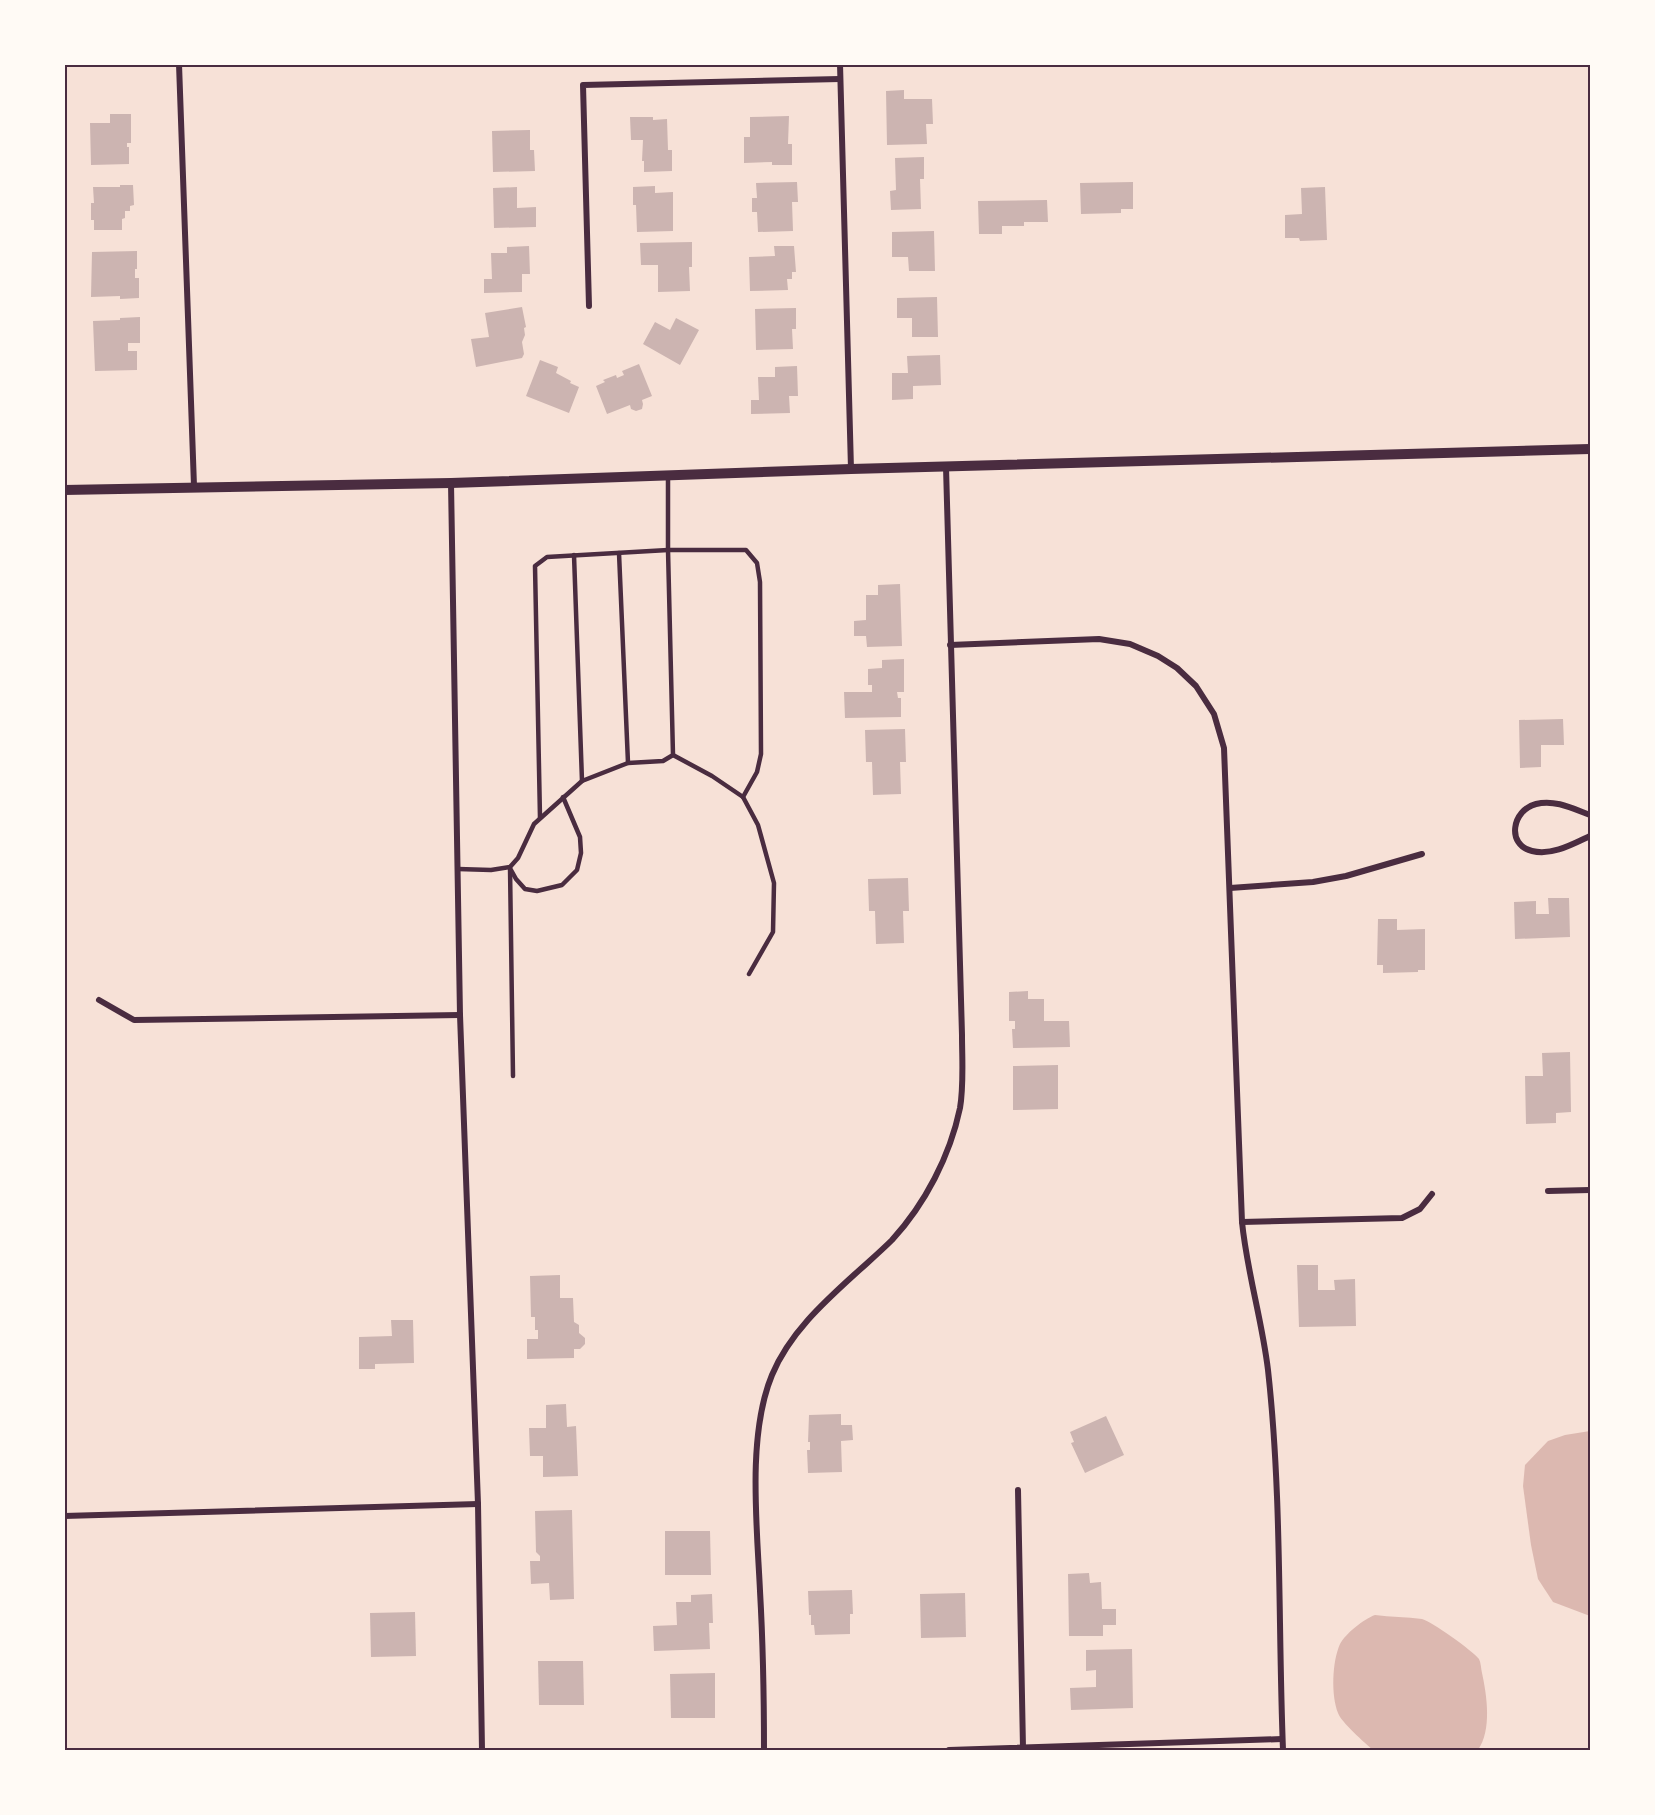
<svg xmlns="http://www.w3.org/2000/svg" width="1655" height="1815" viewBox="0 0 1655 1815" font-family="Merriweather,serif">
  <rect width="100%" height="100%" fill="#f7e1d7"/>
  <g fill="#dcb8b0">
    <polygon points="1590,1431 1590,1616 1553,1602 1538,1579 1531,1545 1523,1486 1525,1465 1548,1441 1565,1435"/>
    <path d="M1375,1615C1390,1617 1407,1617 1422,1619C1431,1621 1473,1651 1479,1659C1481,1663 1481,1669 1482,1673C1487,1696 1492,1730 1478,1750H1373C1365,1743 1341,1722 1338,1713C1331,1695 1332,1662 1340,1644C1346,1633 1364,1619 1375,1615Z"/>
  </g>
  <g fill="#ccb4b1">
    <polygon points="904,90 904,99 932,99 933,124 926,124 927,144 887,145 886,91"/>
    <polygon points="110,114 131,114 131,143 127,143 127,147 129,147 129,164 91,165 90,123 110,123"/>
    <polygon points="789,116 788,144 792,144 792,165 772,165 772,162 744,163 744,137 750,137 750,117"/>
    <polygon points="630,117 653,117 653,120 667,119 668,150 672,150 672,171 644,172 644,161 642,161 643,140 631,140"/>
    <polygon points="530,130 530,150 534,150 535,171 493,172 492,131"/>
    <polygon points="924,157 924,179 920,179 921,209 891,210 890,191 896,190 895,158"/>
    <polygon points="797,182 798,202 792,202 793,231 758,232 757,212 752,212 752,198 757,198 756,183"/>
    <polygon points="1133,182 1133,209 1121,209 1121,213 1081,214 1080,183"/>
    <polygon points="120,185 133,185 134,205 130,206 130,211 125,211 125,218 122,219 122,230 94,230 94,220 91,220 91,203 94,203 93,187 120,187"/>
    <polygon points="655,186 655,193 673,192 673,231 637,232 636,205 633,205 633,187"/>
    <polygon points="517,187 517,208 536,207 536,227 494,228 493,188"/>
    <polygon points="1325,187 1327,240 1300,241 1299,238 1285,238 1285,215 1302,214 1301,188"/>
    <polygon points="1047,200 1048,222 1024,222 1024,226 1002,226 1002,234 979,234 978,201"/>
    <polygon points="934,231 935,271 909,271 908,257 892,257 892,232"/>
    <polygon points="692,242 692,267 689,267 690,291 658,292 658,265 641,265 640,243"/>
    <polygon points="529,246 530,274 522,274 522,292 484,293 484,279 492,279 491,253 507,253 507,247"/>
    <polygon points="774,246 794,246 796,272 792,272 792,279 787,279 788,290 750,291 749,257 775,256"/>
    <polygon points="137,251 137,269 135,269 135,278 139,278 139,298 120,299 120,296 91,297 92,252"/>
    <polygon points="937,297 938,337 912,337 912,318 897,318 897,298"/>
    <polygon points="522,307 526,327 524,328 525,335 522,342 524,354 522,358 476,367 471,339 489,337 485,313"/>
    <polygon points="796,308 796,329 792,329 793,349 756,350 755,309"/>
    <polygon points="140,317 140,343 128,343 128,351 137,351 137,370 95,371 93,321 120,320 120,318"/>
    <polygon points="676,318 699,330 680,365 643,344 655,322 670,330"/>
    <polygon points="940,355 941,385 913,386 913,399 892,400 892,373 908,373 907,356"/>
    <polygon points="540,360 558,367 556,373 571,381 570,383 579,387 569,413 526,396"/>
    <polygon points="639,364 652,396 642,400 643,404 642,409 636,411 631,409 630,405 607,414 596,386 605,382 603,380 616,375 617,378 624,375 622,371"/>
    <polygon points="797,366 798,396 789,396 790,413 751,414 751,400 759,400 758,377 775,377 775,367"/>
    <polygon points="900,584 902,646 867,647 866,636 854,636 854,621 866,620 866,595 878,595 878,585"/>
    <polygon points="904,659 904,692 897,692 898,698 901,698 901,717 845,718 844,692 872,692 872,685 868,685 868,669 882,668 882,660"/>
    <polygon points="1563,719 1564,745 1541,745 1541,767 1520,768 1519,720"/>
    <polygon points="905,729 906,762 900,762 901,794 873,795 872,762 866,762 865,730"/>
    <polygon points="908,878 909,911 903,911 904,943 876,944 875,911 869,911 868,879"/>
    <polygon points="1548,898 1569,898 1570,937 1515,939 1514,902 1536,901 1536,914 1549,914"/>
    <polygon points="1378,919 1397,919 1397,930 1425,929 1425,970 1418,970 1418,972 1383,973 1383,965 1377,965"/>
    <polygon points="1028,991 1028,999 1044,999 1044,1021 1069,1021 1070,1047 1013,1048 1012,1029 1015,1029 1015,1021 1009,1021 1009,992"/>
    <polygon points="1570,1052 1571,1112 1556,1113 1556,1123 1526,1124 1525,1076 1543,1076 1542,1053"/>
    <polygon points="1058,1065 1058,1109 1013,1110 1013,1066"/>
    <polygon points="1297,1265 1318,1265 1318,1290 1335,1290 1334,1280 1355,1279 1356,1326 1299,1327"/>
    <polygon points="560,1275 560,1298 573,1298 574,1322 579,1325 579,1333 585,1338 585,1344 580,1349 574,1349 574,1358 527,1359 527,1339 538,1339 538,1330 535,1330 535,1317 531,1317 530,1276"/>
    <polygon points="391,1320 413,1320 414,1363 375,1364 375,1369 359,1369 359,1337 392,1336"/>
    <polygon points="566,1404 567,1427 576,1426 578,1476 543,1477 543,1456 530,1456 529,1428 546,1428 546,1405"/>
    <polygon points="841,1414 841,1425 852,1425 853,1440 841,1441 842,1472 808,1473 807,1450 810,1450 810,1442 808,1442 809,1415"/>
    <polygon points="1106,1416 1124,1455 1085,1473 1071,1443 1074,1442 1070,1432"/>
    <polygon points="572,1510 574,1599 550,1600 549,1583 531,1584 530,1561 540,1561 540,1556 536,1552 535,1511"/>
    <polygon points="665,1531 710,1531 711,1575 665,1575"/>
    <polygon points="1089,1573 1090,1583 1101,1582 1102,1609 1116,1609 1116,1625 1103,1625 1103,1636 1069,1636 1068,1574"/>
    <polygon points="852,1590 853,1614 850,1614 850,1634 815,1635 814,1625 811,1625 811,1615 809,1615 808,1591"/>
    <polygon points="965,1593 966,1637 921,1638 920,1594"/>
    <polygon points="712,1594 713,1623 709,1623 710,1649 654,1651 653,1626 677,1625 676,1602 691,1602 691,1595"/>
    <polygon points="415,1612 416,1656 371,1657 370,1613"/>
    <polygon points="1132,1649 1133,1708 1071,1710 1070,1688 1096,1687 1096,1670 1086,1671 1086,1650"/>
    <polygon points="538,1661 583,1661 584,1705 539,1705"/>
    <polygon points="715,1673 715,1718 671,1718 670,1674"/>
  </g>
  <g fill="none" stroke-linecap="round" stroke-linejoin="round">
    <g stroke="#4a2c40" stroke-width="4.5">
      <polyline points="619,553 628,763"/>
      <polyline points="574,555 582,781"/>
      <polyline points="673,755 712,776 743,797 758,825 774,883 773,932 749,974"/>
      <polyline points="540,818 535,566 547,557 668,550 746,550 757,563 760,582 761,754 757,772 743,797"/>
      <polyline points="510,867 513,1076"/>
      <polyline points="458,869 491,870 510,867 518,858 534,824 582,781 628,763 663,761 673,755 668,550 668,475"/>
      <polyline points="511,870 516,879 525,889 537,891 562,885 577,870 581,853 580,837 563,797"/>
    </g>
    <g stroke="#4a2c40" stroke-width="6">
      <polyline points="179,64 194,486"/>
      <polyline points="840,64 851,469"/>
      <polyline points="589,306 583,85 840,79"/>
      <polyline points="451,483 460,1015 478,1504 482,1750"/>
      <path d="M950,645L1099,639L1130,644L1158,656L1177,668L1196,686L1214,714L1224,748L1242,1222C1247,1272 1262,1320 1268,1370C1282,1496 1278,1624 1283,1750"/>
      <path d="M1590,815C1574,809 1555,799 1536,804C1512,810 1506,845 1532,851C1552,856 1573,844 1590,836"/>
      <polyline points="1230,888 1313,882 1346,876 1422,854"/>
      <polyline points="99,1000 134,1020 460,1015"/>
      <polyline points="1548,1191 1590,1190"/>
      <polyline points="1242,1222 1402,1218 1420,1209 1432,1194"/>
      <polyline points="1018,1490 1023,1748"/>
      <polyline points="64,1516 478,1504"/>
      <path d="M764,1750C764,1697 763,1644 760,1591C757,1526 747,1435 772,1375C789,1334 823,1303 855,1274C867,1263 880,1252 892,1240C925,1204 950,1156 960,1108C964,1085 962,1059 962,1035L946,467"/>
      <polyline points="949,1750 1282,1739"/>
    </g>
    <polyline stroke="#4a2c40" stroke-width="10" points="64,490 451,483 851,469 1590,449"/>
  </g>
  <rect width="1655" height="1815" fill="none" stroke="#fffaf5" stroke-width="132"/>
  <rect x="66" y="66" width="1523" height="1683" fill="none" stroke="#4a2c40" stroke-width="2"/>
</svg>
